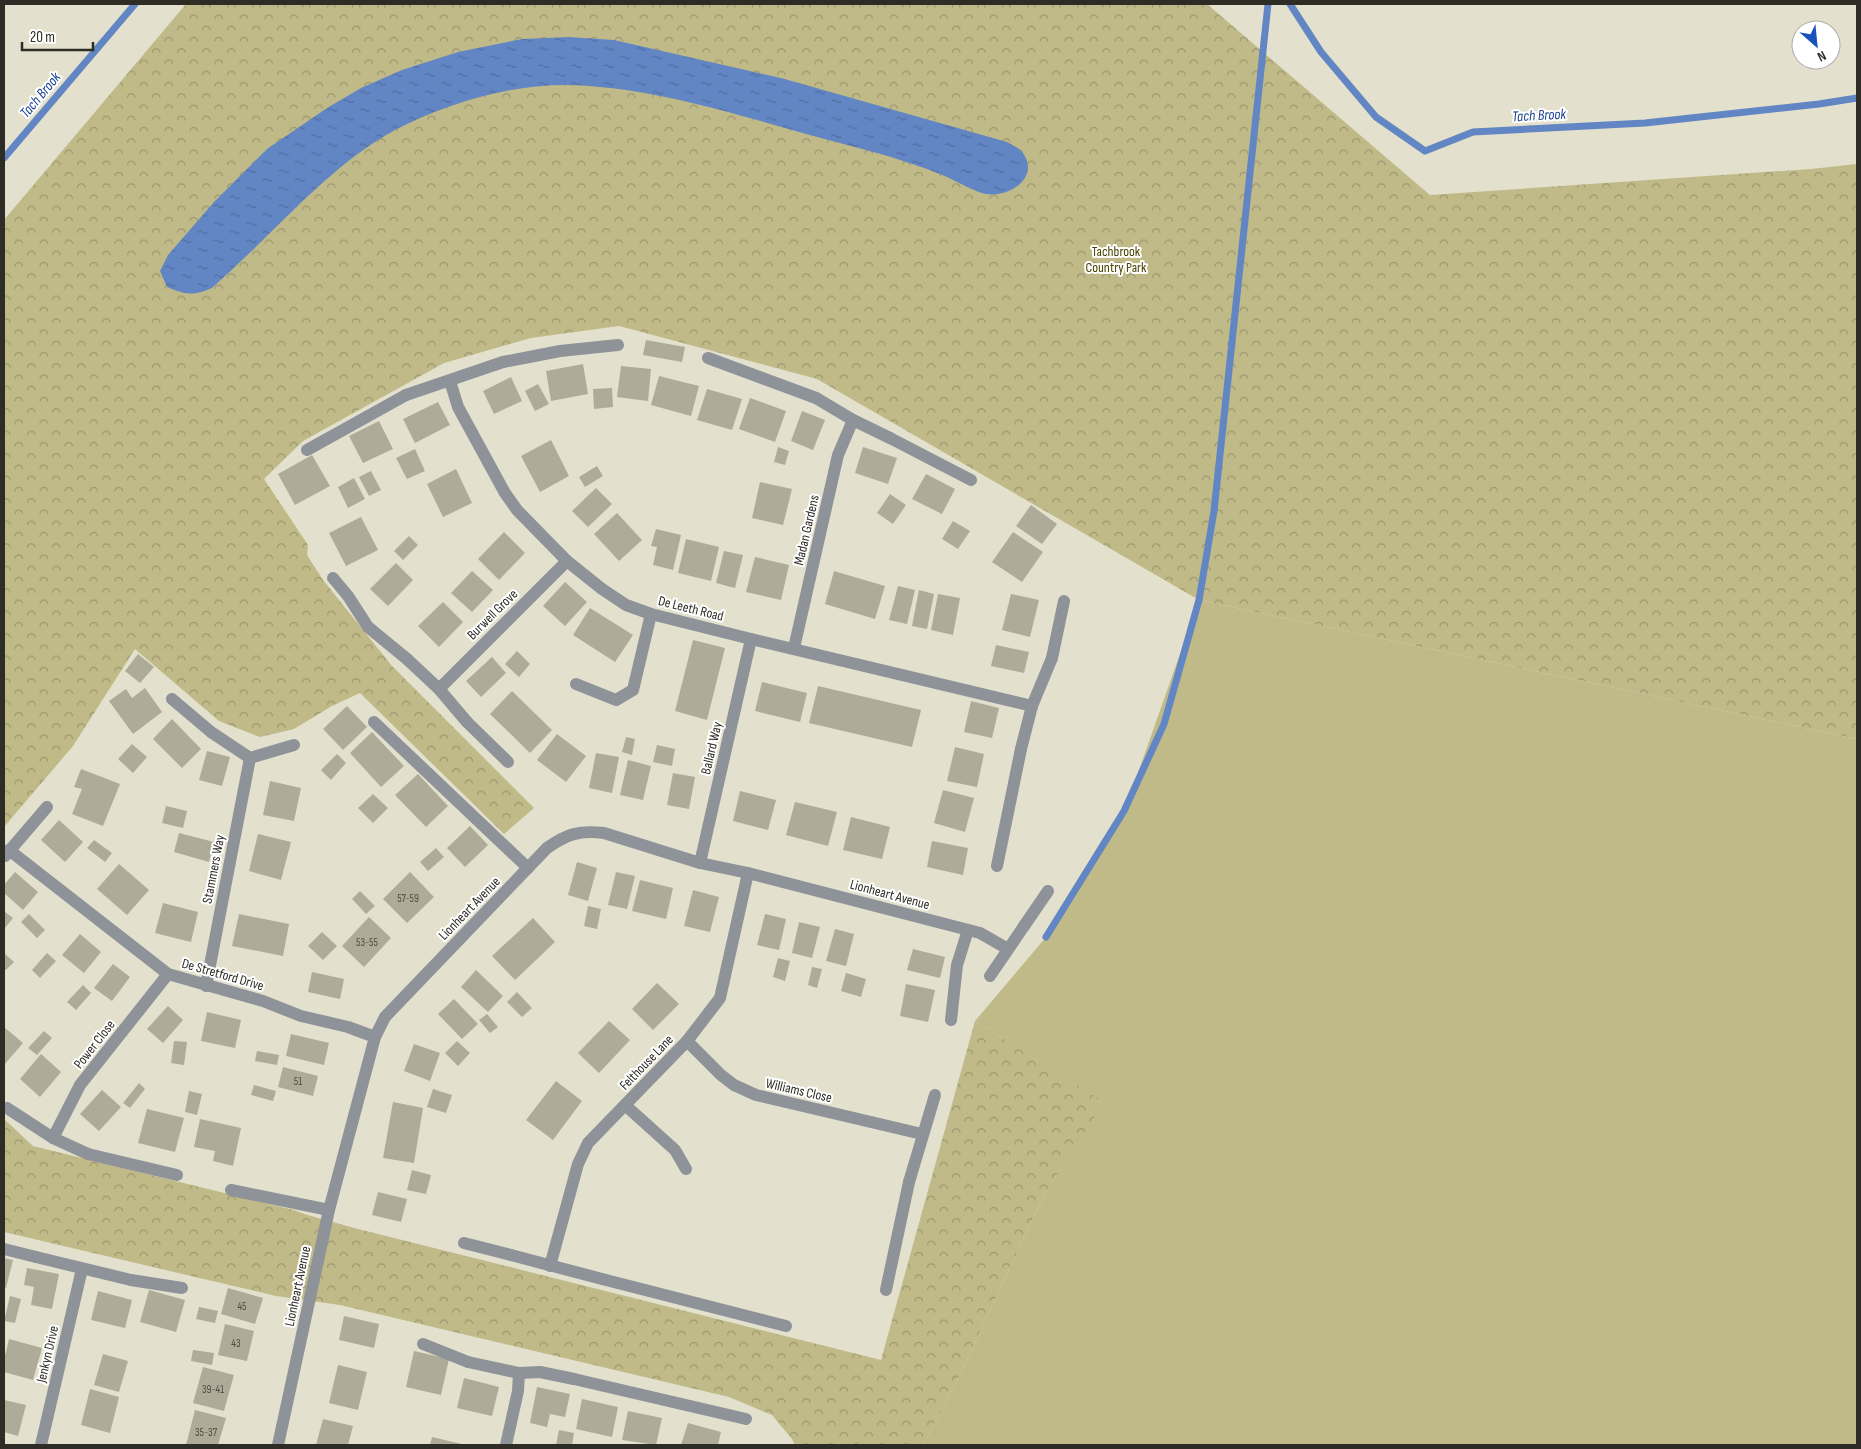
<svg xmlns="http://www.w3.org/2000/svg" width="1861" height="1449" viewBox="0 0 1861 1449" font-family="'Sofia Sans Condensed',sans-serif">
  <defs>
    <pattern id="park-crowns" width="20" height="18" patternUnits="userSpaceOnUse" patternTransform="scale(1.25)"><rect width="20" height="18" fill="#c0ba88"/><path d="M2 6a3 3 0 1 1 6 0M12 15a3 3 0 1 1 6 0" fill="none" stroke="#9c976f"/></pattern>
    <pattern id="water-ripples" width="26" height="14" patternUnits="userSpaceOnUse" patternTransform="scale(1.25)"><rect width="26" height="14" fill="#6285c4"/><path d="M2 4q2-2 4 0t4 0M15 11q2-2 4 0t4 0" fill="none" stroke="#516d9f"/></pattern>
  </defs>
  <rect width="100%" height="100%" fill="#e3e1cd"/>
  <polygon fill="#c0ba88" points="1199,600 1857,739 1857,1445 923,1445 957,1381 1045,1193 1103,1102 975,1021 1046,937 1127,804"/>
  <g fill="url(#park-crowns)">
    <polygon points="186,4 1207,4 1430,195 1811,169 1857,164 1857,739 1199,600 817,379 619,326 531,338 444,363 303,441 264,479 308,545 307,555 323,580 392,666 534,808 504,834 360,693 332,706 294,729 260,737 219,721 135,649 73,746 4,827 4,220"/>
    <polygon points="975,1021 1104,1102 1045,1193 957,1381 923,1445 795,1445 792,1439 772,1415 729,1397 340,1305 276,1296 4,1232 4,1119 33,1146 294,1210 304,1214 358,1229 881,1360"/>
  </g>
  <path fill="url(#water-ripples)" d="M569,37L614,40L781,78L1007,142C1012,145 1020,148 1023,153C1040,177 1010,198 986,194C975,192 958,182 947,177C898,156 844,145 792,130C718,109 642,86 564,85C508,85 445,104 395,130C349,155 311,193 274,229C254,249 233,269 212,288C193,296 186,295 167,287L160,271L168,255L214,202L267,149L327,108L361,88L402,70L458,52L522,39Z"/>
  <g fill="none" stroke-linecap="round" stroke-linejoin="round">
    <g stroke="#6285c4" stroke-width="7">
      <polyline points="1290,4 1321,52 1376,117 1425,151 1473,132 1645,123 1819,104 1857,98"/>
      <polyline points="4,158 135,4"/>
      <polyline points="1046,937 1124,811 1164,724 1199,600 1214,511 1268,4"/>
    </g>
  </g>
  <g fill="#aeac99">
    <polygon points="646,340 685,347 682,362 643,355"/>
    <polygon points="583,364 588,394 551,401 546,371"/>
    <polygon points="621,366 651,369 648,401 617,397"/>
    <polygon points="659,376 699,386 691,416 651,405"/>
    <polygon points="511,377 522,401 494,414 483,391"/>
    <polygon points="538,384 549,404 535,411 525,391"/>
    <polygon points="612,388 613,407 594,409 593,389"/>
    <polygon points="707,389 742,399 732,430 697,420"/>
    <polygon points="750,398 786,411 775,442 739,429"/>
    <polygon points="438,402 450,425 415,443 403,419"/>
    <polygon points="802,411 825,420 813,450 791,441"/>
    <polygon points="379,421 393,449 363,463 349,436"/>
    <polygon points="551,440 569,476 540,492 521,456"/>
    <polygon points="778,447 789,451 785,465 774,462"/>
    <polygon points="863,447 897,458 888,484 855,473"/>
    <polygon points="415,449 425,471 407,479 396,458"/>
    <polygon points="312,455 330,486 295,505 278,474"/>
    <polygon points="597,466 603,476 585,487 579,477"/>
    <polygon points="456,469 472,503 443,517 427,484"/>
    <polygon points="371,471 381,490 369,496 359,477"/>
    <polygon points="926,474 955,489 942,514 912,499"/>
    <polygon points="354,478 365,499 348,508 338,487"/>
    <polygon points="760,482 792,489 783,525 752,518"/>
    <polygon points="596,488 612,504 588,527 572,511"/>
    <polygon points="890,494 906,505 893,524 877,513"/>
    <polygon points="1031,505 1057,524 1042,544 1016,526"/>
    <polygon points="617,513 642,540 619,561 594,534"/>
    <polygon points="361,517 378,550 346,566 329,533"/>
    <polygon points="953,521 970,531 958,549 942,539"/>
    <polygon points="656,529 681,535 673,570 653,565 657,547 651,546"/>
    <polygon points="504,532 525,553 499,580 478,559"/>
    <polygon points="1013,532 1043,552 1022,582 992,562"/>
    <polygon points="409,536 418,545 403,560 394,551"/>
    <polygon points="686,539 719,547 711,581 678,573"/>
    <polygon points="724,551 743,555 735,588 716,583"/>
    <polygon points="755,557 789,565 781,600 746,592"/>
    <polygon points="396,563 413,580 388,606 370,589"/>
    <polygon points="472,571 493,590 472,612 451,593"/>
    <polygon points="834,571 885,586 875,619 825,604"/>
    <polygon points="565,582 587,602 565,626 543,606"/>
    <polygon points="898,586 915,590 907,624 889,620"/>
    <polygon points="919,590 934,594 927,629 912,626"/>
    <polygon points="938,594 960,598 953,635 931,630"/>
    <polygon points="1011,594 1039,600 1030,637 1002,630"/>
    <polygon points="443,602 463,622 439,647 418,626"/>
    <polygon points="590,608 633,635 615,662 573,635"/>
    <polygon points="693,640 725,648 707,720 675,711"/>
    <polygon points="996,645 1029,652 1024,673 991,666"/>
    <polygon points="517,651 530,664 519,677 505,664"/>
    <polygon points="138,654 154,667 140,683 125,671"/>
    <polygon points="492,657 506,673 481,697 466,681"/>
    <polygon points="762,682 807,693 800,722 755,711"/>
    <polygon points="818,686 921,710 912,747 809,723"/>
    <polygon points="145,688 162,712 133,734 109,701 126,689 132,698"/>
    <polygon points="512,691 552,730 530,753 490,714"/>
    <polygon points="971,701 999,708 992,738 964,732"/>
    <polygon points="347,706 367,727 343,750 323,729"/>
    <polygon points="172,719 201,749 182,768 153,739"/>
    <polygon points="372,732 404,766 381,787 350,753"/>
    <polygon points="557,734 586,756 566,782 537,760"/>
    <polygon points="626,737 635,739 632,755 622,752"/>
    <polygon points="132,744 147,757 133,773 118,759"/>
    <polygon points="657,745 675,749 672,766 653,762"/>
    <polygon points="955,747 984,754 977,787 947,781"/>
    <polygon points="207,751 230,757 222,786 199,780"/>
    <polygon points="596,753 619,757 612,793 589,788"/>
    <polygon points="337,754 346,763 331,780 321,770"/>
    <polygon points="628,760 651,766 643,800 620,795"/>
    <polygon points="81,769 120,784 103,826 72,814 82,789 74,787"/>
    <polygon points="673,773 695,777 689,809 667,805"/>
    <polygon points="418,774 448,806 426,827 395,795"/>
    <polygon points="270,781 301,788 294,821 263,815"/>
    <polygon points="943,790 974,798 965,832 934,823"/>
    <polygon points="740,791 776,800 768,830 733,821"/>
    <polygon points="373,794 388,808 373,823 358,808"/>
    <polygon points="795,802 837,812 828,846 786,835"/>
    <polygon points="166,806 187,811 183,828 162,823"/>
    <polygon points="851,817 890,827 882,859 843,850"/>
    <polygon points="59,820 83,842 65,862 41,840"/>
    <polygon points="470,826 488,845 465,867 447,848"/>
    <polygon points="179,833 214,842 209,862 174,852"/>
    <polygon points="258,834 291,842 281,880 249,871"/>
    <polygon points="94,840 112,853 105,862 87,848"/>
    <polygon points="932,841 968,848 963,875 927,867"/>
    <polygon points="436,848 444,857 428,871 420,862"/>
    <polygon points="577,862 597,868 588,901 568,895"/>
    <polygon points="119,864 149,890 127,915 97,889"/>
    <polygon points="15,872 38,892 23,910 4,893 4,885"/>
    <polygon points="410,872 434,897 407,923 383,899"/>
    <polygon points="616,872 635,876 627,909 608,905"/>
    <polygon points="640,880 673,888 666,919 632,911"/>
    <polygon points="693,890 719,897 710,932 684,926"/>
    <polygon points="360,891 375,906 366,914 352,899"/>
    <polygon points="163,903 198,912 191,942 155,933"/>
    <polygon points="588,906 601,909 597,929 584,926"/>
    <polygon points="4,911 13,918 4,929"/>
    <polygon points="29,914 45,930 37,938 21,922"/>
    <polygon points="239,914 289,924 283,956 232,946"/>
    <polygon points="765,914 786,919 779,950 757,945"/>
    <polygon points="369,917 391,938 364,967 342,946"/>
    <polygon points="533,918 555,942 515,980 492,956"/>
    <polygon points="799,922 820,927 812,958 792,953"/>
    <polygon points="835,929 854,934 846,966 826,961"/>
    <polygon points="322,932 337,946 323,960 308,946"/>
    <polygon points="80,934 101,952 84,973 62,955"/>
    <polygon points="913,949 945,957 940,978 907,970"/>
    <polygon points="4,953 14,962 6,970 4,969"/>
    <polygon points="47,953 56,961 40,978 32,970"/>
    <polygon points="778,958 790,961 785,981 773,977"/>
    <polygon points="113,964 130,977 112,1001 94,988"/>
    <polygon points="812,967 822,969 817,988 808,985"/>
    <polygon points="476,970 503,996 488,1012 461,987"/>
    <polygon points="312,972 344,979 340,999 308,992"/>
    <polygon points="846,973 866,979 861,997 841,991"/>
    <polygon points="657,983 679,1004 653,1030 632,1009"/>
    <polygon points="906,984 935,990 928,1022 900,1016"/>
    <polygon points="83,985 91,993 76,1010 67,1002"/>
    <polygon points="517,992 532,1008 522,1017 507,1002"/>
    <polygon points="454,999 478,1024 462,1039 438,1014"/>
    <polygon points="168,1006 183,1020 163,1043 147,1029"/>
    <polygon points="207,1012 241,1020 235,1048 201,1041"/>
    <polygon points="487,1014 498,1027 490,1033 479,1020"/>
    <polygon points="609,1021 630,1040 599,1073 578,1053"/>
    <polygon points="4,1027 23,1043 4,1065"/>
    <polygon points="44,1031 52,1038 37,1055 28,1048"/>
    <polygon points="291,1034 329,1043 324,1065 286,1056"/>
    <polygon points="174,1041 187,1042 184,1065 171,1063"/>
    <polygon points="457,1041 470,1053 458,1066 445,1053"/>
    <polygon points="414,1044 440,1053 430,1081 404,1071"/>
    <polygon points="257,1051 279,1055 277,1065 255,1061"/>
    <polygon points="41,1054 61,1072 40,1097 20,1079"/>
    <polygon points="283,1067 318,1076 313,1096 278,1087"/>
    <polygon points="556,1081 582,1101 553,1140 526,1120"/>
    <polygon points="139,1083 145,1089 130,1108 123,1103"/>
    <polygon points="254,1085 276,1091 273,1101 251,1095"/>
    <polygon points="433,1089 452,1095 446,1113 427,1107"/>
    <polygon points="102,1090 121,1107 99,1131 80,1114"/>
    <polygon points="189,1091 202,1094 197,1115 185,1112"/>
    <polygon points="393,1102 423,1108 414,1163 383,1158"/>
    <polygon points="147,1109 184,1118 175,1152 138,1143"/>
    <polygon points="200,1119 241,1128 233,1166 213,1161 215,1151 194,1147"/>
    <polygon points="412,1170 431,1175 426,1194 407,1190"/>
    <polygon points="378,1192 407,1199 401,1222 372,1215"/>
    <polygon points="4,1258 13,1260 6,1288 4,1287"/>
    <polygon points="27,1268 59,1274 52,1309 31,1305 34,1287 24,1285"/>
    <polygon points="228,1288 263,1298 255,1324 221,1314"/>
    <polygon points="149,1290 185,1300 176,1332 140,1322"/>
    <polygon points="98,1291 132,1300 125,1328 91,1320"/>
    <polygon points="10,1296 21,1299 15,1323 4,1321"/>
    <polygon points="199,1307 218,1311 215,1323 196,1319"/>
    <polygon points="344,1316 379,1324 374,1348 339,1340"/>
    <polygon points="225,1324 254,1331 247,1361 218,1355"/>
    <polygon points="9,1339 42,1348 33,1380 4,1372 4,1360"/>
    <polygon points="193,1350 214,1353 212,1365 191,1361"/>
    <polygon points="414,1351 449,1359 441,1395 406,1387"/>
    <polygon points="103,1354 128,1361 119,1392 94,1385"/>
    <polygon points="338,1365 367,1372 358,1410 329,1403"/>
    <polygon points="203,1367 234,1375 224,1411 193,1403"/>
    <polygon points="464,1378 499,1387 492,1416 457,1408"/>
    <polygon points="537,1387 570,1394 565,1417 550,1414 547,1427 530,1423"/>
    <polygon points="90,1389 119,1397 110,1433 81,1425"/>
    <polygon points="582,1399 618,1407 612,1437 576,1429"/>
    <polygon points="4,1400 26,1405 18,1436 4,1432"/>
    <polygon points="195,1410 226,1418 218,1445 186,1445"/>
    <polygon points="628,1411 662,1418 656,1445 622,1440"/>
    <polygon points="323,1419 353,1426 348,1445 316,1445"/>
    <polygon points="688,1423 721,1432 718,1445 681,1445"/>
    <polygon points="559,1430 574,1433 572,1445 556,1445"/>
    <polygon points="432,1437 466,1445 430,1445"/>
  </g>
  <g fill="none" stroke-linecap="round" stroke-linejoin="round">
    <g stroke="#8e9299" stroke-width="12">
      <polyline points="708,358 816,398"/>
      <polyline points="503,362 560,351 618,345"/>
      <polyline points="890,438 971,480"/>
      <polyline points="307,450 406,395"/>
      <polyline points="333,578 348,596 368,627 407,659"/>
      <polyline points="1052,658 1064,601"/>
      <polyline points="576,684 616,700 633,690 651,614"/>
      <polyline points="172,699 211,732"/>
      <polyline points="374,722 528,868"/>
      <polyline points="467,722 508,762"/>
      <polyline points="997,866 1021,749"/>
      <polyline points="1024,926 1048,891"/>
      <polyline points="951,1020 957,965 968,930"/>
      <polyline points="625,1105 675,1150 686,1169"/>
      <polyline points="88,1154 177,1175"/>
      <polyline points="231,1190 329,1210"/>
      <polyline points="464,1243 511,1255"/>
      <polyline points="4,1249 36,1257"/>
      <polyline points="602,1279 786,1326"/>
      <polyline points="131,1280 182,1288"/>
      <polyline points="886,1290 909,1182"/>
      <polyline points="423,1344 468,1362"/>
      <polyline points="574,1379 746,1419"/>
    </g>
    <g stroke="#8e9299" stroke-width="12">
      <polyline points="450,381 458,407 505,493 517,510 567,561 602,589 626,605 651,614 751,639 1032,706"/>
      <polyline points="406,395 503,362"/>
      <polyline points="816,398 853,420 890,438"/>
      <polyline points="794,648 838,455 853,420"/>
      <polyline points="407,659 439,689 467,722"/>
      <polyline points="439,689 567,561"/>
      <polyline points="211,732 250,758 294,745"/>
      <polyline points="1021,749 1032,706 1052,658"/>
      <polyline points="9,850 168,974 263,1001 301,1016 348,1027 375,1037"/>
      <polyline points="5,856 47,807"/>
      <polyline points="700,863 751,639"/>
      <polyline points="990,976 1024,926"/>
      <polyline points="206,986 250,758"/>
      <polyline points="687,1041 721,1075 734,1085 756,1095 922,1134"/>
      <polyline points="7,1108 53,1138 88,1154"/>
      <polyline points="53,1138 80,1085 168,974"/>
      <polyline points="909,1182 935,1095"/>
      <polyline points="511,1255 602,1279"/>
      <polyline points="36,1257 131,1280"/>
      <polyline points="550,1266 578,1164 588,1143 687,1041 720,998 748,873"/>
      <polyline points="468,1362 519,1373 540,1372 574,1379"/>
      <polyline points="41,1445 82,1269"/>
      <path d="M278,1445L329,1210L375,1037L385,1017L547,848C567,834 579,830 604,833L700,863L748,873L980,933L1008,949"/>
      <polyline points="506,1445 518,1391 519,1373"/>
    </g>
  </g>
  <g text-anchor="middle" stroke-width="4" stroke-linejoin="round" paint-order="stroke">
    <g font-size="11" fill="#4d4c42">
      <text x="408" y="902">57-59</text>
      <text x="367" y="946">53-55</text>
      <text x="298" y="1085">51</text>
      <text x="242" y="1310">45</text>
      <text x="236" y="1347">43</text>
      <text x="213" y="1393">39-41</text>
      <text x="206" y="1436">35-37</text>
    </g>
    <g font-size="14" fill="#4b4200" stroke="#fff">
      <text x="1116" y="256">Tachbrook<tspan x="1116" dy="16">Country Park</tspan></text>
    </g>
    <g font-size="14" fill="#2d2c25" stroke="#fff">
      <text transform="translate(806 530) rotate(-77)" y="5">Madan Gardens</text>
      <text transform="translate(691 608) rotate(14)" y="5">De Leeth Road</text>
      <text transform="translate(492 614) rotate(-45)" y="5">Burwell Grove</text>
      <text transform="translate(711 748) rotate(-77)" y="5">Ballard Way</text>
      <text transform="translate(213 869) rotate(-79)" y="5">Stammers Way</text>
      <text transform="translate(890 894) rotate(15)" y="5">Lionheart Avenue</text>
      <text transform="translate(469 908) rotate(-46)" y="5">Lionheart Avenue</text>
      <text transform="translate(223 974) rotate(16)" y="5">De Stretford Drive</text>
      <text transform="translate(94 1044) rotate(-52)" y="5">Power Close</text>
      <text transform="translate(646 1062) rotate(-46)" y="5">Felthouse Lane</text>
      <text transform="translate(799 1090) rotate(13)" y="5">Williams Close</text>
      <text transform="translate(297 1286) rotate(-78)" y="5">Lionheart Avenue</text>
      <text transform="translate(47 1354) rotate(-77)" y="5">Jenkyn Drive</text>
    </g>
    <g font-size="15" font-style="italic" fill="#1c4490" stroke="#fff">
      <text transform="translate(40 95) rotate(-50)" y="5">Tach Brook</text>
      <text transform="translate(1539 115) rotate(-3)" y="5">Tach Brook</text>
    </g>
  </g>
  <rect width="1861" height="1449" fill="none" stroke="#2d2c25" stroke-width="10"/>
  <g transform="translate(1816 45) rotate(153)"><circle r="24" fill="#ffffff" stroke="#ababa8"/>
  <path d="M0-4L9 19L0 12L-9 19Z" fill="#1951bd"/>
  <text y="-8" font-size="14" font-weight="bold" text-anchor="middle" fill="#2d2c25">N</text>
  </g>
  <path d="M22 42v8h71v-8" fill="none" stroke="#2d2c25" stroke-width="2.5"/>
  <text x="30" y="42" font-size="15" fill="#2d2c25" stroke="#ffffff" stroke-width="4" paint-order="stroke">20 m</text>
</svg>
